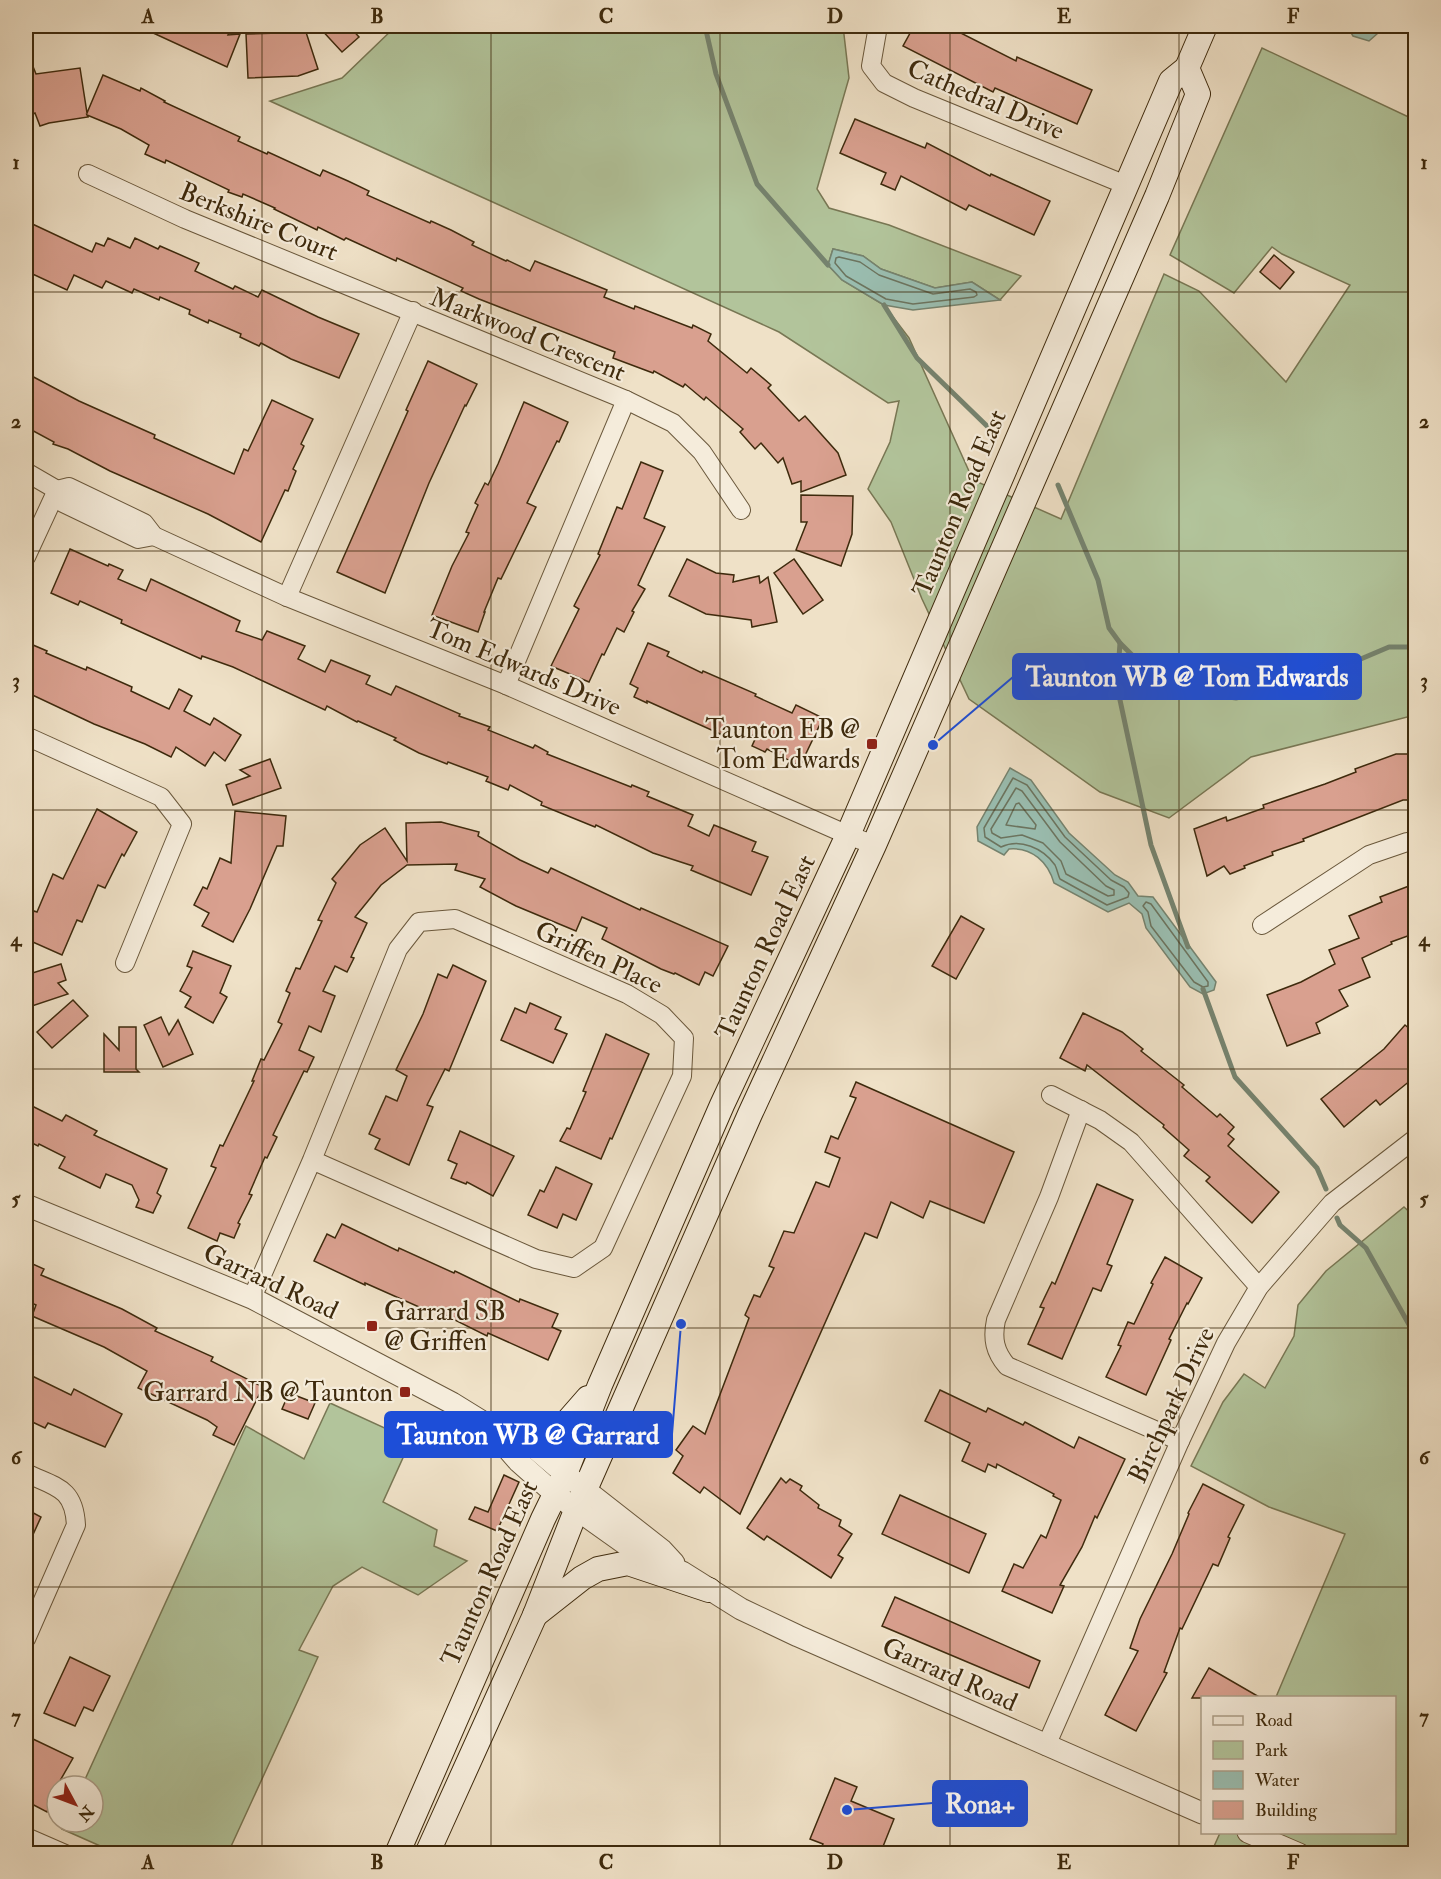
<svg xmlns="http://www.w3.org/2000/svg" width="1441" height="1879" viewBox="0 0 1441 1879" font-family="'IM FELL Double Pica',serif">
  <rect width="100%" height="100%" fill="#efe1c7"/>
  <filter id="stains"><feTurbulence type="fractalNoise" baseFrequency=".00333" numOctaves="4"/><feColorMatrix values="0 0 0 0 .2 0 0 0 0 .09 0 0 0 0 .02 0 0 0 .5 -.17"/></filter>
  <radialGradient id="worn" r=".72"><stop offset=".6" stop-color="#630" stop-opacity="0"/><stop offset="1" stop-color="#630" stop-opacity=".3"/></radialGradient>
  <g fill="#b2c49b" stroke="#787754" stroke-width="1.5">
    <polygon points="396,26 843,26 849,78 817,189 829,208 889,225 1021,276 1000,300 972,282 935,288 881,269 863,256 833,249 828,265 842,280 884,305 909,338 973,480 1061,519 1164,274 1199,291 1286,382 1350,285 1282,254 1272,247 1234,293 1170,255 1262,48 1415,120 1415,718 1411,716 1251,757 1169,818 1100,792 969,699 922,599 891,522 868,489 890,442 899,401 888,403 779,332 270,101 342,78"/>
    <polygon points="1404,1207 1416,1218 1415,1853 1211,1853 1220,1833 1394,1832 1394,1698 1276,1697 1345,1534 1269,1507 1191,1466 1223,1402 1244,1374 1265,1388 1294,1336 1298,1305 1326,1271"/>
    <polygon points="330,1403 411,1440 383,1502 437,1530 434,1546 467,1561 418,1595 362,1567 333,1586 299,1650 318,1657 228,1853 116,1853 62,1829 65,1822 93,1822 93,1786 82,1786 246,1426 304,1459"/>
  </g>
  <g fill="#9abeb1" stroke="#75836f" stroke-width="1.5">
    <polygon points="1347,26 1386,26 1369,41 1353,36"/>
    <polygon points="833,249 863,256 881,269 935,288 972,282 1000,300 913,310 884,305 842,280 828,265"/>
    <path d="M1010,768L1031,780L1069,833L1115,875L1128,882L1138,896L1153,897L1216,982L1214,990L1203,994L1190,987L1146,928L1142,914L1129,903L1108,912L1054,883C1048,862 1032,847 1009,849L1004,855L978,841L977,827Z"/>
  </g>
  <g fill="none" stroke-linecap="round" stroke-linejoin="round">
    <g stroke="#6c745f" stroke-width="1.5">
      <polygon points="839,257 860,262 879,275 933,294 970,289 976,292 977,295 974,297 913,304 886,299 846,276 835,263 836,258"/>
      <path d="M1013,778L1027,785L1065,837L1111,880L1124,887L1129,893L1128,897L1107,905L1060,879C1058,875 1057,869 1055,865C1043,848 1020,838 1001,847L985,837L984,828Z"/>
      <polygon points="1016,788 1022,791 1060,842 1106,886 1114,890 1114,895 1108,896 1066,874 1061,861 1043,843 1022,835 1001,838 992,833 991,829"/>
      <polygon points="1019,803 1036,825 1035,829 1006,825 1016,804"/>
      <polygon points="1146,902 1151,904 1208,982 1208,986 1203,987 1194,982 1151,926 1148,912 1143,906"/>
    </g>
    <g stroke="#75836f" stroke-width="5">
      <polyline points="705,26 716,74 757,184 828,265"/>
      <polyline points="884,305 917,358 988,427"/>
      <polyline points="1058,485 1098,580 1109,628 1120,643 1148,671 1180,690 1236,698 1316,678 1389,647 1416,647"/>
      <polyline points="1120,643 1117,686 1151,845 1188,947"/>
      <polyline points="1203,989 1235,1077 1317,1168 1326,1189"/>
      <polyline points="1337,1218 1340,1225 1366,1248 1416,1337"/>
    </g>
  </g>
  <g fill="#d9a08f" stroke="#3e2a0d" stroke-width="1.5">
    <polygon points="138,26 232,26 228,35 240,34 227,67"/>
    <polygon points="304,26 318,69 298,76 248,78 246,34 280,33"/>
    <polygon points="318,26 349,26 359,37 342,52"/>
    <polygon points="914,26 947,26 1016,61 1017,57 1092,90 1077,124 995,88 993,92 903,46"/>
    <polygon points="26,49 36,74 80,68 87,113 103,75 140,91 141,88 165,101 164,102 240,137 238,141 267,154 268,152 320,176 323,170 348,181 369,191 367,195 430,223 431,221 451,230 474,242 472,245 506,261 507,260 530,271 535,261 607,290 604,297 634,309 635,306 692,328 693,325 711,334 708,341 747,373 751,368 771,385 768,388 799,421 805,416 838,453 846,475 801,492 801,481 792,484 783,458 778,463 761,443 755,449 740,432 743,429 706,397 704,400 685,384 683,387 654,371 653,373 613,358 615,352 479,299 461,291 463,288 397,258 396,261 346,238 344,240 318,227 317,230 274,209 275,208 243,194 242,197 228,192 229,190 166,160 165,163 145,154 149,145 121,129 87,115 88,117 49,123 40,126 35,113 26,117"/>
    <polygon points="855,119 925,148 927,143 990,176 991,174 1050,201 1034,235 969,205 966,210 901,176 895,190 881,184 886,173 840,153"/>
    <polygon points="26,221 92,252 96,243 104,246 108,238 130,248 135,238 158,249 160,246 199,263 195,271 233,289 235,286 258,297 262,290 318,317 359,334 339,378 291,359 261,343 259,346 240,337 241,334 209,320 208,323 189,314 190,310 160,297 159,300 134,289 132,293 106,281 102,288 74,275 67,290 26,271"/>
    <polygon points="1274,255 1294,272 1280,289 1260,272"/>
    <polygon points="428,361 477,384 466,406 465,405 429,483 385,593 337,572 408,411 406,410"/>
    <polygon points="26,373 79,401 155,435 154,438 234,474 244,449 248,451 272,400 313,419 301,444 304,446 293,469 296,471 288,491 285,490 261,542 208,514 110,471 68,449 53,444 54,442 26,427"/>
    <polygon points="524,402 568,422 559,442 557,441 527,503 536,507 501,579 498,578 484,612 485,612 478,632 432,615 452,566 469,533 466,532 478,505 475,503 485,483 488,485 498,464"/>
    <polygon points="641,462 663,471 644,518 665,527 638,585 645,589 632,611 634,612 624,632 617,628 604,655 602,654 589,682 551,666 579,609 574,606 600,555 598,554 617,507 622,509"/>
    <polygon points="801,495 853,496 852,534 841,566 796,550 807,522 801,522"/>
    <polygon points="70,549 108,566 109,564 123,570 118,579 146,591 151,579 240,621 236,631 262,640 267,631 305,646 298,659 325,672 331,660 370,676 366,684 391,695 396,686 460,714 459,716 490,727 488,730 533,748 535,745 548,752 547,754 631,787 632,785 649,792 647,796 693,815 688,826 709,836 714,825 756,842 752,851 768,857 751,895 691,870 693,866 653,853 596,825 595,827 541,805 542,802 510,785 508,790 486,781 488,777 448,762 447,764 419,753 394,740 396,738 358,721 357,722 327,706 325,710 233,667 202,656 201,659 121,623 122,620 80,601 78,605 51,593"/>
    <polygon points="687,559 716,573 734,575 733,582 759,576 760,583 768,577 777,622 752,627 751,620 706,614 669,596"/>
    <polygon points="794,559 823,600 803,614 774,573"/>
    <polygon points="26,642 47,651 46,653 86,670 87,667 132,687 131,691 169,709 179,689 192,696 184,711 210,725 214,718 241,735 225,761 214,752 205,766 176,747 171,757 145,744 94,724 26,692"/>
    <polygon points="648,643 669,652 667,656 702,673 703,671 756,694 755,696 792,713 796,705 823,718 800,766 767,749 765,752 752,746 756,737 732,725 727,737 647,701 647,703 634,697 638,688 630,684"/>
    <polygon points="1396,754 1416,754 1416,800 1403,800 1303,839 1304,841 1272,852 1273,855 1244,866 1245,868 1230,874 1224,866 1207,876 1194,829 1226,817 1227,821 1264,808 1263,805 1325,784 1356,772 1355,769"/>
    <polygon points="270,759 281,788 233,805 226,785 250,776 240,770"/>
    <polygon points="97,809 137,832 124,856 122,854 105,888 98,885 82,922 77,920 62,955 26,939 26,929 34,911 37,912 53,874 63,879"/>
    <polygon points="235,811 286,816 283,846 277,846 250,909 233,942 202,926 209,913 194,905 203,887 207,889 220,858 231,863"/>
    <polygon points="441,822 479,832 478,836 520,860 548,873 551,868 640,910 641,908 728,946 713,976 705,972 699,985 675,973 674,974 661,969 602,939 607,928 582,917 576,931 516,906 480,887 485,879 455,870 457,864 407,865 381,885 355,917 367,923 351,957 354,958 347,972 335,966 323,991 335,996 321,1032 309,1026 299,1050 314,1057 307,1072 304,1071 273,1135 277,1137 267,1158 265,1157 249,1194 252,1195 238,1223 240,1224 234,1238 220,1233 217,1241 188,1228 216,1168 211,1166 220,1145 223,1146 254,1081 252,1081 261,1059 264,1060 282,1024 278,1022 290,993 286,991 296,968 300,969 322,921 318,920 336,883 332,879 360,845 385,828 407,861 406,823"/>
    <polygon points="1409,886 1416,903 1416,933 1391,942 1392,944 1362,958 1370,977 1339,990 1348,1006 1316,1023 1320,1033 1287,1046 1267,995 1301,982 1335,964 1329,950 1359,938 1349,916 1382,902 1380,897"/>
    <polygon points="961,916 984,929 956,979 932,966"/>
    <polygon points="193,951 231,966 220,993 227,997 213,1023 185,1007 191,997 180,991 192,968 187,966"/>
    <polygon points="61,964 66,980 58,983 68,994 26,1008 26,975"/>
    <polygon points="453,965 486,981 449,1071 445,1069 427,1105 433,1107 409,1165 375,1149 380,1139 369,1134 386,1096 397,1101 407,1076 396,1070 423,1014 438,974 447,978"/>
    <polygon points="73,1000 88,1016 52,1048 37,1032"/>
    <polygon points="530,1003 561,1017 555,1029 567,1034 553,1063 501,1040 515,1008 526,1013"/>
    <polygon points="1083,1013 1122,1032 1143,1049 1141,1051 1184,1085 1182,1087 1217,1117 1220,1114 1234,1127 1228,1134 1234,1139 1228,1146 1279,1192 1252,1223 1206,1181 1210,1177 1184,1156 1189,1150 1163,1127 1164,1125 1087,1065 1085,1071 1060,1058"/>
    <polygon points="161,1017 169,1035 178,1020 193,1054 163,1067 144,1025"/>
    <polygon points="1405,1025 1416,1034 1416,1076 1380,1105 1376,1100 1344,1127 1321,1099 1384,1049"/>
    <polygon points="119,1027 136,1027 136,1069 139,1072 104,1072 104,1034 119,1050"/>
    <polygon points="606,1034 649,1054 612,1139 610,1138 601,1159 560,1141 567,1128 570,1129 586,1092 583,1091"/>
    <polygon points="856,1082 1014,1152 984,1223 930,1201 923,1218 891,1202 877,1238 865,1233 740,1514 704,1487 700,1493 673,1473 683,1456 676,1450 693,1426 705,1434 749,1318 745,1315 754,1295 760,1297 774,1268 769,1266 784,1231 794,1233 816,1182 829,1187 840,1158 825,1152 831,1136 838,1139 856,1098 850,1096"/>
    <polygon points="26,1103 62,1121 66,1115 97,1131 94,1135 167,1169 157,1193 161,1196 153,1213 136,1207 139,1200 132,1185 106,1174 100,1188 59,1168 65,1157 39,1144 38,1146 26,1140"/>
    <polygon points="460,1131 514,1156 493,1196 467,1182 466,1184 451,1178 457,1164 448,1160"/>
    <polygon points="556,1167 592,1184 576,1220 563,1214 557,1228 528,1215 540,1190 544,1192"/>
    <polygon points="1097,1184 1133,1200 1107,1264 1112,1266 1101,1291 1093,1288 1062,1359 1028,1344 1044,1308 1040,1307 1052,1282 1055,1284"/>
    <polygon points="342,1224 398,1251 399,1248 454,1273 455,1271 519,1302 520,1299 558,1314 552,1327 561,1331 548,1360 488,1333 487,1336 429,1307 428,1311 365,1283 365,1285 314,1261 327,1234 335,1238"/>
    <polygon points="1165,1257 1202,1278 1188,1304 1187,1303 1169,1339 1171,1340 1146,1395 1106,1377 1121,1346 1118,1345 1128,1322 1134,1324 1153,1284 1151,1283"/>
    <polygon points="26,1261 44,1269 41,1275 122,1309 157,1328 155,1331 213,1357 211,1361 263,1387 234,1445 213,1435 217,1427 207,1420 138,1388 147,1371 104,1347 32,1316 36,1305 29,1302 26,1310"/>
    <polygon points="26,1373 71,1395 74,1389 122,1414 105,1447 48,1423 45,1428 26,1419"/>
    <polygon points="940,1390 986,1412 988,1408 1023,1425 1025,1422 1074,1448 1079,1437 1125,1459 1097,1518 1095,1516 1082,1547 1060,1585 1064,1586 1052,1613 1002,1591 1014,1564 1023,1568 1041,1535 1046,1538 1061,1500 1053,1496 1054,1494 997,1464 996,1468 988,1464 985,1472 962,1461 970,1443 925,1421"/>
    <polygon points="289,1393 315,1403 308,1419 282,1409"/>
    <polygon points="504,1475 519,1482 497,1531 469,1519 475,1507 488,1512"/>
    <polygon points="781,1478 786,1483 790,1479 802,1486 800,1490 819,1505 818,1508 841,1520 839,1526 852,1534 838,1555 843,1558 831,1578 767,1536 764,1540 747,1528"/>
    <polygon points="1203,1484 1244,1505 1228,1537 1230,1538 1218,1566 1213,1564 1182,1629 1180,1628 1164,1672 1167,1673 1136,1731 1105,1715 1138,1651 1130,1648 1140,1619 1172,1554 1189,1514 1188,1513"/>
    <polygon points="900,1495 986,1534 969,1573 882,1534"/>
    <polygon points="26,1509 41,1517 26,1550"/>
    <polygon points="895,1597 1040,1661 1029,1688 882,1626"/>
    <polygon points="70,1657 110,1676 93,1711 84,1707 75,1726 44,1713"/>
    <polygon points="1209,1668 1261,1698 1192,1698"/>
    <polygon points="33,1739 73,1758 57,1786 47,1812 26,1801 26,1755"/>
    <polygon points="835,1778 857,1787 851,1801 894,1819 880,1854 819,1854 823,1844 810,1839"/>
  </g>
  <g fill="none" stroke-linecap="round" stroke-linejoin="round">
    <g stroke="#6a583c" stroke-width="20">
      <g id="minor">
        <polyline points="878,26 871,66 884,83 914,98 1126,185"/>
        <polyline points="88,174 185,219 626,400 673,423 702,452 741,510"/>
        <polyline points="26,472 57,490 63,503 138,539 154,536"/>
        <polyline points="57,490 69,487 144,523 154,536 287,597 506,685 848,835 874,845"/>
        <polyline points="26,557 57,490"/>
        <polyline points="287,597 413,311"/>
        <polyline points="506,685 626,400"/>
        <polyline points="26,736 161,797 182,824 125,963"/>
        <polyline points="1262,925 1369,855 1407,842 1416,842"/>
        <polyline points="1051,1095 1100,1120 1131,1142 1259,1287"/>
        <path d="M1081,1110L1049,1197L996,1320C992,1339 995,1352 1007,1366L1180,1441"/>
        <polyline points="252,1298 312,1160 398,949 419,922 455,919 627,994 662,1015 684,1038 682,1076 603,1248 574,1268 536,1259 312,1160"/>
        <path d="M26,1473C55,1487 74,1487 76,1525L26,1639"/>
        <polyline points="1046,1746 1180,1441 1226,1343 1259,1287 1332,1203 1416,1138"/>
        <polyline points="26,1837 65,1854"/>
      </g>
    </g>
    <g stroke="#6a583c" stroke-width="23">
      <g id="tertiary">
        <polyline points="26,1205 252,1298 452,1403 486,1424 524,1439 565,1474 662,1550 674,1563"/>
        <polyline points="486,1424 519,1462 555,1494 635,1551 682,1572 741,1609 798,1636 1202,1813"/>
        <polyline points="1248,1832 1299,1854"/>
      </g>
    </g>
    <g stroke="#3e2a0d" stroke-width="26">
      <g id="secondary">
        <polyline points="524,1439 560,1430 588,1398"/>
        <polyline points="535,1615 582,1578 598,1569 628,1563 709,1590"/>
        <polyline points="397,1854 543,1519 565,1474 600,1385 722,1105 848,835 1171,81 1187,68 1205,26"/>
        <polyline points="427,1854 535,1615 577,1508 750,1114 874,845 1157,196 1198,94 1187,68"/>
      </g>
    </g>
    <use href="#minor" stroke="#f5ecdb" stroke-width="18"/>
    <use href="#tertiary" stroke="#f5ecdb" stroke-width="21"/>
    <use href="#secondary" stroke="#f5ecdb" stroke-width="24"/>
  </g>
  <path fill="none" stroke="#3e2a0d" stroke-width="1.5" stroke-opacity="0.55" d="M262,26V1854M491,26V1854M720,26V1854M950,26V1854M1179,26V1854M26,292H1416M26,551H1416M26,810H1416M26,1069H1416M26,1328H1416M26,1587H1416"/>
  <g fill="#8f2418" stroke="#f5ecdb" stroke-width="2">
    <rect x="866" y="738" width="12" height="12" rx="3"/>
    <rect x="366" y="1320" width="12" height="12" rx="3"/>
    <rect x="399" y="1386" width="12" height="12" rx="3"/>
  </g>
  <g text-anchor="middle" stroke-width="4.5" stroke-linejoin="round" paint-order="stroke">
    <g font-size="26" fill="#3e2a0d" stroke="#f5ecdb">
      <text transform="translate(986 99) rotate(23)" y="9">Cathedral Drive</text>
      <text transform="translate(259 221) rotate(22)" y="9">Berkshire Court</text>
      <text transform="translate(528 334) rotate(22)" y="9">Markwood Crescent</text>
      <text transform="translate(959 503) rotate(-67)" y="9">Taunton Road East</text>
      <text transform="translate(524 667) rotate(23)" y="9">Tom Edwards Drive</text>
      <text transform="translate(765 947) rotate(-65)" y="9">Taunton Road East</text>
      <text transform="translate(599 957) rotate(25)" y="9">Griffen Place</text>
      <text transform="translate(271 1281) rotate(25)" y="9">Garrard Road</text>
      <text transform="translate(1171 1405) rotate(-65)" y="9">Birchpark Drive</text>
      <text transform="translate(489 1573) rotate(-66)" y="9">Taunton Road East</text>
      <text transform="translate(950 1674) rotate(24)" y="9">Garrard Road</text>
    </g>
    <g font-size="26" fill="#3e2a0d" stroke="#f5ecdb" text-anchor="end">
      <text x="860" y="738">Taunton EB @<tspan x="860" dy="30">Tom Edwards</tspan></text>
      <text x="384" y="1320" text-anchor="start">Garrard SB<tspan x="384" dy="30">@ Griffen</tspan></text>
      <text x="393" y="1401">Garrard NB @ Taunton</text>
    </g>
  </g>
  <path fill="none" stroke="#1d4ed8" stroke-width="2" d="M933 745L1013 677M681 1324L672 1434M847 1810L933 1803"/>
  <g fill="#1d4ed8" stroke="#f5ecdb" stroke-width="2">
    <circle cx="933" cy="745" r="6"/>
    <circle cx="681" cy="1324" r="6"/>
    <circle cx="847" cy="1810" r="6"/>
  </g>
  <g fill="#1d4ed8" stroke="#1d4ed8" stroke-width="2">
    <rect x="1013" y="654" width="348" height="45" rx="6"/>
    <rect x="385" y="1412" width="287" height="45" rx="6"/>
    <rect x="933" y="1781" width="94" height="45" rx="6"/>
  </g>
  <g font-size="27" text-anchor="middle" font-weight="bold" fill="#fff">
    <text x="1187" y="686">Taunton WB @ Tom Edwards</text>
    <text x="528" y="1444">Taunton WB @ Garrard</text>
    <text x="980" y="1813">Rona+</text>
  </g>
  <rect width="1441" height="1879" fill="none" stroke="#efe1c7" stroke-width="66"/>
  <rect x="1201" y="1696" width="195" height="138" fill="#f5ecdb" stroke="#ac9e89" stroke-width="1.5"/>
  <rect x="1213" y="1716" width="30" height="9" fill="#f5ecdb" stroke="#ac9e89" stroke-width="1.5"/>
  <text x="1255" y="1726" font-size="18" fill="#3e2a0d">Road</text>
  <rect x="1213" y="1741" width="30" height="18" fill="#b2c49b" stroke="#ac9e89" stroke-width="1.5"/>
  <text x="1255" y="1756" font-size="18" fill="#3e2a0d">Park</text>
  <rect x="1213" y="1771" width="30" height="18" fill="#9abeb1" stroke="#ac9e89" stroke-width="1.5"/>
  <text x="1255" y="1786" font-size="18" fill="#3e2a0d">Water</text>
  <rect x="1213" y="1801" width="30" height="18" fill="#d9a08f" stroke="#ac9e89" stroke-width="1.5"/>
  <text x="1255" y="1816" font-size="18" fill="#3e2a0d">Building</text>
  <g transform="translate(75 1804) rotate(131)"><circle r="28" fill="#f5ecdb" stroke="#ac9e89" stroke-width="1.5"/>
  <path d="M0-4.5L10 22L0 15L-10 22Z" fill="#8f2418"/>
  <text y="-9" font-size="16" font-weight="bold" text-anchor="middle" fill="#3e2a0d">N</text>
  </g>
  <rect x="33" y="33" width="1375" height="1813" fill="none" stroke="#3e2a0d" stroke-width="2"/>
  <g font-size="20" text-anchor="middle" font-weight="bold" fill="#3e2a0d">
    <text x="148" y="23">A</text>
    <text x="377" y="23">B</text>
    <text x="606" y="23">C</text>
    <text x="835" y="23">D</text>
    <text x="1064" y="23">E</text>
    <text x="1293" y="23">F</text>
    <text x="16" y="169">1</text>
    <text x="1424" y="169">1</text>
    <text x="16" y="428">2</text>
    <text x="1424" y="428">2</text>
    <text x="16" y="687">3</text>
    <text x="1424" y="687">3</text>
    <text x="16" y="946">4</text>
    <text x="1424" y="946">4</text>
    <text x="16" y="1205">5</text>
    <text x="1424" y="1205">5</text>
    <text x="16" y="1464">6</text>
    <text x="1424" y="1464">6</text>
    <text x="16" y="1723">7</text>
    <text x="1424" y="1723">7</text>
    <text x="148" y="1869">A</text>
    <text x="377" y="1869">B</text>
    <text x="606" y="1869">C</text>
    <text x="835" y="1869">D</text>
    <text x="1064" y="1869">E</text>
    <text x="1293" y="1869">F</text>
  </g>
  <rect width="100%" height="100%" filter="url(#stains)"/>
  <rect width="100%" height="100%" fill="url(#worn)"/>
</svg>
